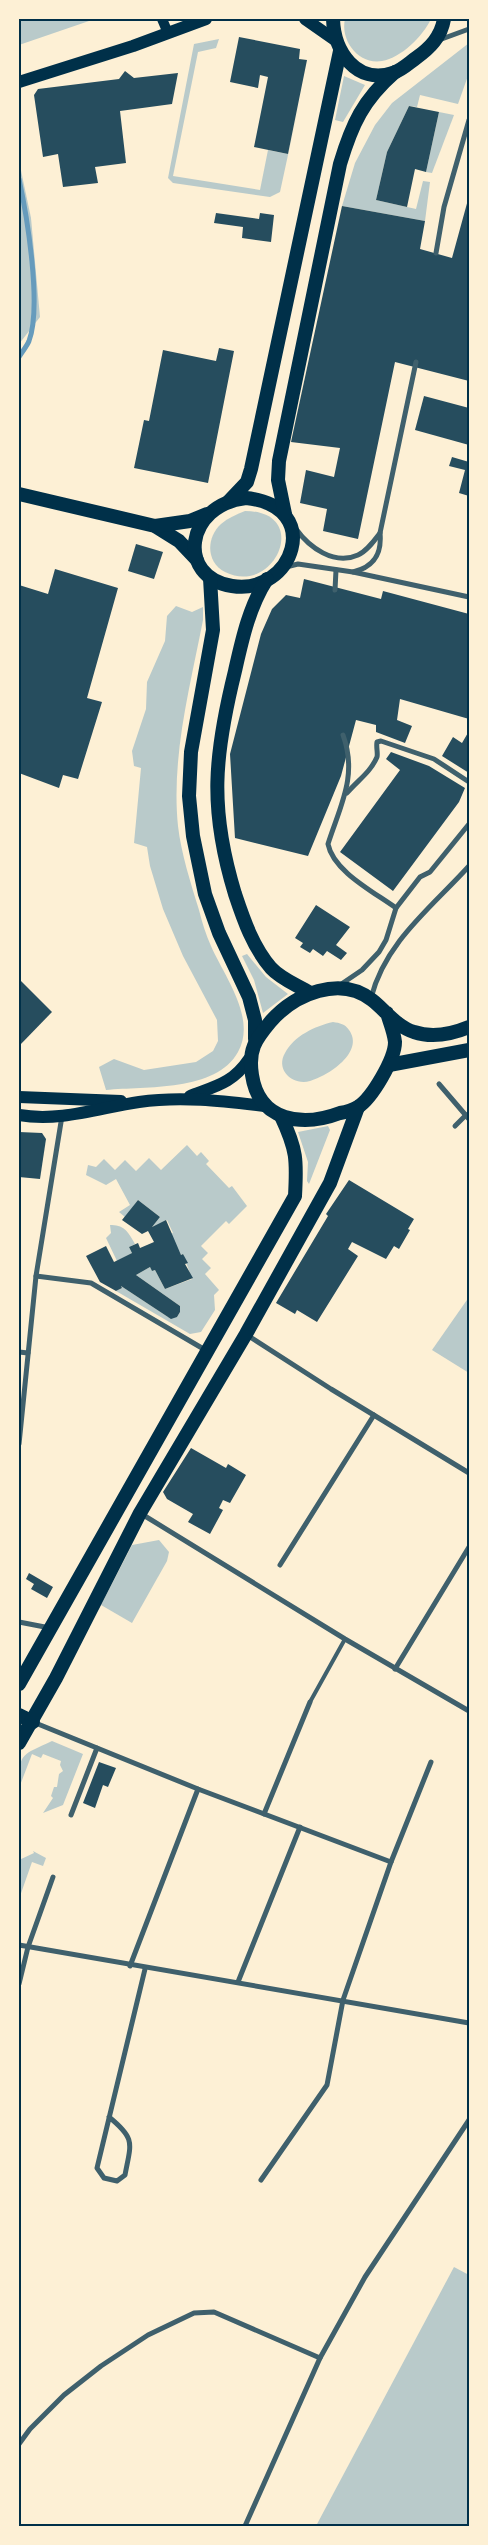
<svg xmlns="http://www.w3.org/2000/svg" width="488" height="2545" viewBox="0 0 488 2545" font-family="Poppins,sans-serif">
  <rect width="100%" height="100%" fill="#fdf0d5"/>
  <g fill="#b9caca">
    <polygon points="19,19 89,19 89,21 19,45"/>
    <path d="M345,19H431C423,36 401,58 382,61C359,65 340,41 345,19Z"/>
    <polygon points="219,39 216,48 198,52 173,176 260,190 268,150 288,154 302,90 280,192 270,197 173,183 168,178 194,44"/>
    <polygon points="469,43 469,73 458,104 420,95 417,107 409,106 387,152 376,200 416,209 423,181 430,182 425,221 342,206 355,163 375,125 392,103"/>
    <polygon points="344,76 365,85 343,122 335,120"/>
    <polygon points="439,112 454,115 432,173 426,172"/>
    <polygon points="19,161 31,218 40,317 19,344"/>
    <path d="M245,511C312,511 275,597 225,572C206,562 206,538 221,524C228,518 237,514 245,511Z"/>
    <path d="M176,606L192,612L203,607V620C190,687 171,757 178,826C181,853 191,884 199,910C202,922 206,935 211,946C224,976 257,1018 238,1052C216,1092 146,1086 106,1090L99,1067L114,1059L144,1070L196,1062L213,1051L218,1041L217,1020L183,956L163,909L150,866L147,847L134,843L141,768L134,766L132,751L146,709L147,682L165,641L167,616Z"/>
    <polygon points="247,954 266,977 288,994 263,1013 254,980 242,956"/>
    <path d="M333,1022C340,1023 345,1024 349,1030C365,1052 328,1076 310,1081C293,1086 275,1070 285,1053C294,1036 315,1026 333,1022Z"/>
    <polygon points="328,1126 330,1130 309,1184 307,1181 308,1162 298,1132"/>
    <polygon points="187,1145 197,1156 201,1152 209,1161 206,1164 229,1188 232,1186 247,1206 229,1224 226,1221 201,1246 208,1253 202,1259 211,1268 205,1274 219,1290 214,1295 215,1310 201,1332 190,1334 116,1291 122,1288 121,1286 168,1317 177,1317 180,1312 180,1306 136,1275 150,1267 152,1271 155,1270 165,1289 192,1279 183,1254 181,1255 170,1234 173,1233 167,1220 152,1227 160,1217 138,1200 125,1217 119,1212 130,1205 116,1179 106,1185 86,1175 88,1165 96,1167 104,1159 115,1170 125,1160 136,1171 149,1158 161,1170"/>
    <path d="M110,1225C124,1224 129,1233 135,1244L129,1247L132,1253L117,1261L106,1238L111,1233Z"/>
    <polygon points="469,1297 469,1373 432,1350"/>
    <polygon points="159,1540 169,1552 167,1561 132,1623 101,1605 132,1545"/>
    <path d="M52,1741L83,1754L63,1805L43,1813L53,1798L51,1796L54,1787H57L59,1774L63,1771L60,1765L61,1761L43,1754L41,1758L32,1754L19,1788C19,1753 20,1756 52,1741Z"/>
    <polygon points="33,1851 46,1858 43,1866 32,1862 19,1899 19,1860 34,1853"/>
    <polygon points="454,2267 469,2275 469,2526 316,2526"/>
  </g>
  <g fill="none" stroke-linecap="round" stroke-linejoin="round">
    <path stroke="#669bbc" stroke-width="5" d="M19,179C27,216 42,306 29,341C27,346 22,352 19,357"/>
  </g>
  <g fill="#264d5e">
    <polygon points="239,37 300,49 299,59 307,60 288,154 254,147 268,77 260,75 258,88 230,82"/>
    <polygon points="125,71 134,78 178,73 172,104 120,111 126,163 95,167 98,183 63,187 58,154 43,157 34,95 38,89 119,79"/>
    <polygon points="409,106 439,112 426,172 415,169 407,207 376,200 387,152"/>
    <polygon points="469,196 469,381 395,362 358,539 323,531 327,509 300,503 306,470 334,477 340,448 291,442 342,206 425,221 420,249 452,258"/>
    <polygon points="216,213 259,219 260,213 274,215 271,242 242,238 243,227 214,223"/>
    <polygon points="219,348 234,351 208,483 134,468 144,420 149,421 163,350 216,361"/>
    <polygon points="424,396 469,408 469,445 415,430"/>
    <polygon points="452,457 469,462 469,496 459,493 465,470 449,466"/>
    <polygon points="136,544 163,552 154,579 128,571"/>
    <polygon points="55,569 118,588 87,698 102,702 78,779 63,775 59,788 19,773 19,585 48,594"/>
    <polygon points="304,579 381,599 383,591 469,614 469,719 400,699 397,720 412,726 405,743 376,732 376,725 356,720 341,776 308,856 235,838 230,754 261,634 272,609 286,595 300,598"/>
    <polygon points="469,731 469,773 442,756 453,737 462,743"/>
    <polygon points="391,752 429,766 465,788 459,802 393,891 340,852 400,770 386,759"/>
    <polygon points="316,905 350,927 336,945 347,953 341,960 327,951 323,956 313,949 310,953 300,947 303,943 295,938"/>
    <polygon points="19,979 52,1012 20,1045 19,1043"/>
    <polygon points="19,1132 42,1133 46,1139 40,1179 19,1177"/>
    <polygon points="349,1180 414,1219 408,1229 410,1230 399,1249 394,1246 386,1259 352,1242 348,1249 358,1256 317,1322 297,1310 295,1314 276,1303 328,1216 326,1214"/>
    <polygon points="138,1200 160,1217 152,1227 166,1220 181,1255 183,1254 188,1263 185,1264 193,1278 165,1289 155,1270 152,1271 150,1267 136,1275 180,1306 180,1312 177,1317 171,1319 121,1286 122,1288 116,1291 100,1282 86,1256 106,1246 114,1262 132,1253 129,1247 138,1243 140,1248 154,1242 148,1231 142,1234 122,1220"/>
    <polygon points="191,1448 226,1468 228,1464 246,1475 230,1503 223,1500 219,1508 223,1510 210,1534 188,1522 193,1514 167,1499 163,1492"/>
    <polygon points="29,1573 53,1587 47,1598 31,1589 34,1584 26,1579"/>
    <polygon points="99,1762 116,1768 108,1787 103,1785 95,1808 83,1803"/>
  </g>
  <g fill="none" stroke-linecap="round" stroke-linejoin="round">
    <polyline stroke="#3f606c" stroke-width="4" points="310,1702 345,1639"/>
    <g stroke="#3f606c" stroke-width="5">
      <polyline points="439,40 469,29"/>
      <polyline points="436,253 444,207 469,120"/>
      <path d="M296,529C309,547 334,566 358,555C367,551 374,541 380,533"/>
      <polyline points="286,567 298,564 353,572 469,597"/>
      <path d="M353,572C374,567 382,554 380,533L416,362"/>
      <polyline points="335,590 336,570"/>
      <path d="M343,735C358,776 340,806 328,844C333,871 374,892 396,908"/>
      <path d="M347,793C358,780 370,773 377,757C378,753 376,747 377,742L381,741L434,759L469,782"/>
      <polyline points="340,985 362,970 379,952 386,940 396,908 420,877 430,872 469,824"/>
      <path d="M371,998C385,942 432,907 469,866"/>
      <polyline points="439,1084 469,1119"/>
      <polyline points="455,1126 466,1115"/>
      <polyline points="36,1276 91,1283 207,1351"/>
      <polyline points="247,1335 331,1389 469,1473"/>
      <polyline points="19,1352 28,1353"/>
      <polyline points="19,1444 36,1276 62,1116"/>
      <polyline points="140,1513 345,1639 469,1711"/>
      <polyline points="280,1565 374,1415"/>
      <polyline points="19,1622 50,1628"/>
      <polyline points="395,1669 469,1547"/>
      <polyline points="33,1722 198,1789 391,1862"/>
      <polyline points="264,1814 310,1702"/>
      <polyline points="71,1815 97,1748"/>
      <polyline points="19,1945 469,2023"/>
      <polyline points="130,1966 198,1789"/>
      <polyline points="238,1982 300,1827"/>
      <polyline points="19,1984 28,1947 53,1877"/>
      <path d="M109,2117C136,2139 131,2143 125,2175L117,2181L104,2178L97,2168L145,1969"/>
      <polyline points="261,2180 327,2085 343,2000 391,1862 431,1762"/>
      <polyline points="19,2444 30,2429 64,2395 101,2366 148,2335 194,2313 214,2312 320,2358"/>
      <polyline points="245,2526 320,2358 365,2277 469,2120"/>
    </g>
    <polyline stroke="#003049" stroke-width="10" points="162,19 168,33"/>
    <g stroke="#003049" stroke-width="12">
      <polyline points="305,19 335,40"/>
      <polyline points="19,82 133,46 206,19"/>
      <path d="M190,1096C216,1086 233,1083 249,1059"/>
      <polyline points="19,1097 121,1101"/>
      <path d="M19,1115C60,1122 99,1108 139,1102C181,1096 222,1101 264,1106"/>
    </g>
    <g stroke="#003049" stroke-width="14">
      <path d="M333,19C334,51 356,85 393,73C402,70 409,63 416,58C430,48 441,37 444,19"/>
      <polyline points="19,494 155,526 179,541 197,560"/>
      <path d="M246,498C325,506 293,596 232,586C176,577 185,505 246,498Z"/>
      <polyline points="229,501 247,482 251,469 340,51"/>
      <path d="M285,514L278,480L279,461L340,164C352,124 363,100 395,72"/>
      <polyline points="155,526 190,521 207,514"/>
      <polyline points="210,578 213,630 191,752 189,796 193,836 205,894 219,933 249,997 255,1020 255,1039"/>
      <path d="M267,579C249,607 242,640 235,671C214,756 209,809 235,894C244,921 253,947 271,968C281,979 297,985 310,993"/>
      <path d="M387,1013C390,1023 394,1032 395,1042C395,1059 372,1098 358,1107C353,1110 346,1112 340,1113C303,1127 259,1122 252,1075C248,1050 255,1040 271,1021C295,994 340,975 372,1000C385,1010 397,1027 414,1032C432,1038 452,1034 469,1027"/>
      <polyline points="389,1065 469,1050"/>
      <path d="M19,1684L295,1196C297,1160 297,1150 281,1116"/>
      <polyline points="19,1715 33,1722"/>
      <polyline points="19,1743 56,1678 140,1513 246,1334 330,1183 358,1107"/>
    </g>
  </g>
  <rect width="488" height="2545" fill="none" stroke="#fdf0d5" stroke-width="40"/>
  <rect x="20" y="20" width="448" height="2505" fill="none" stroke="#003049" stroke-width="2"/>
</svg>
